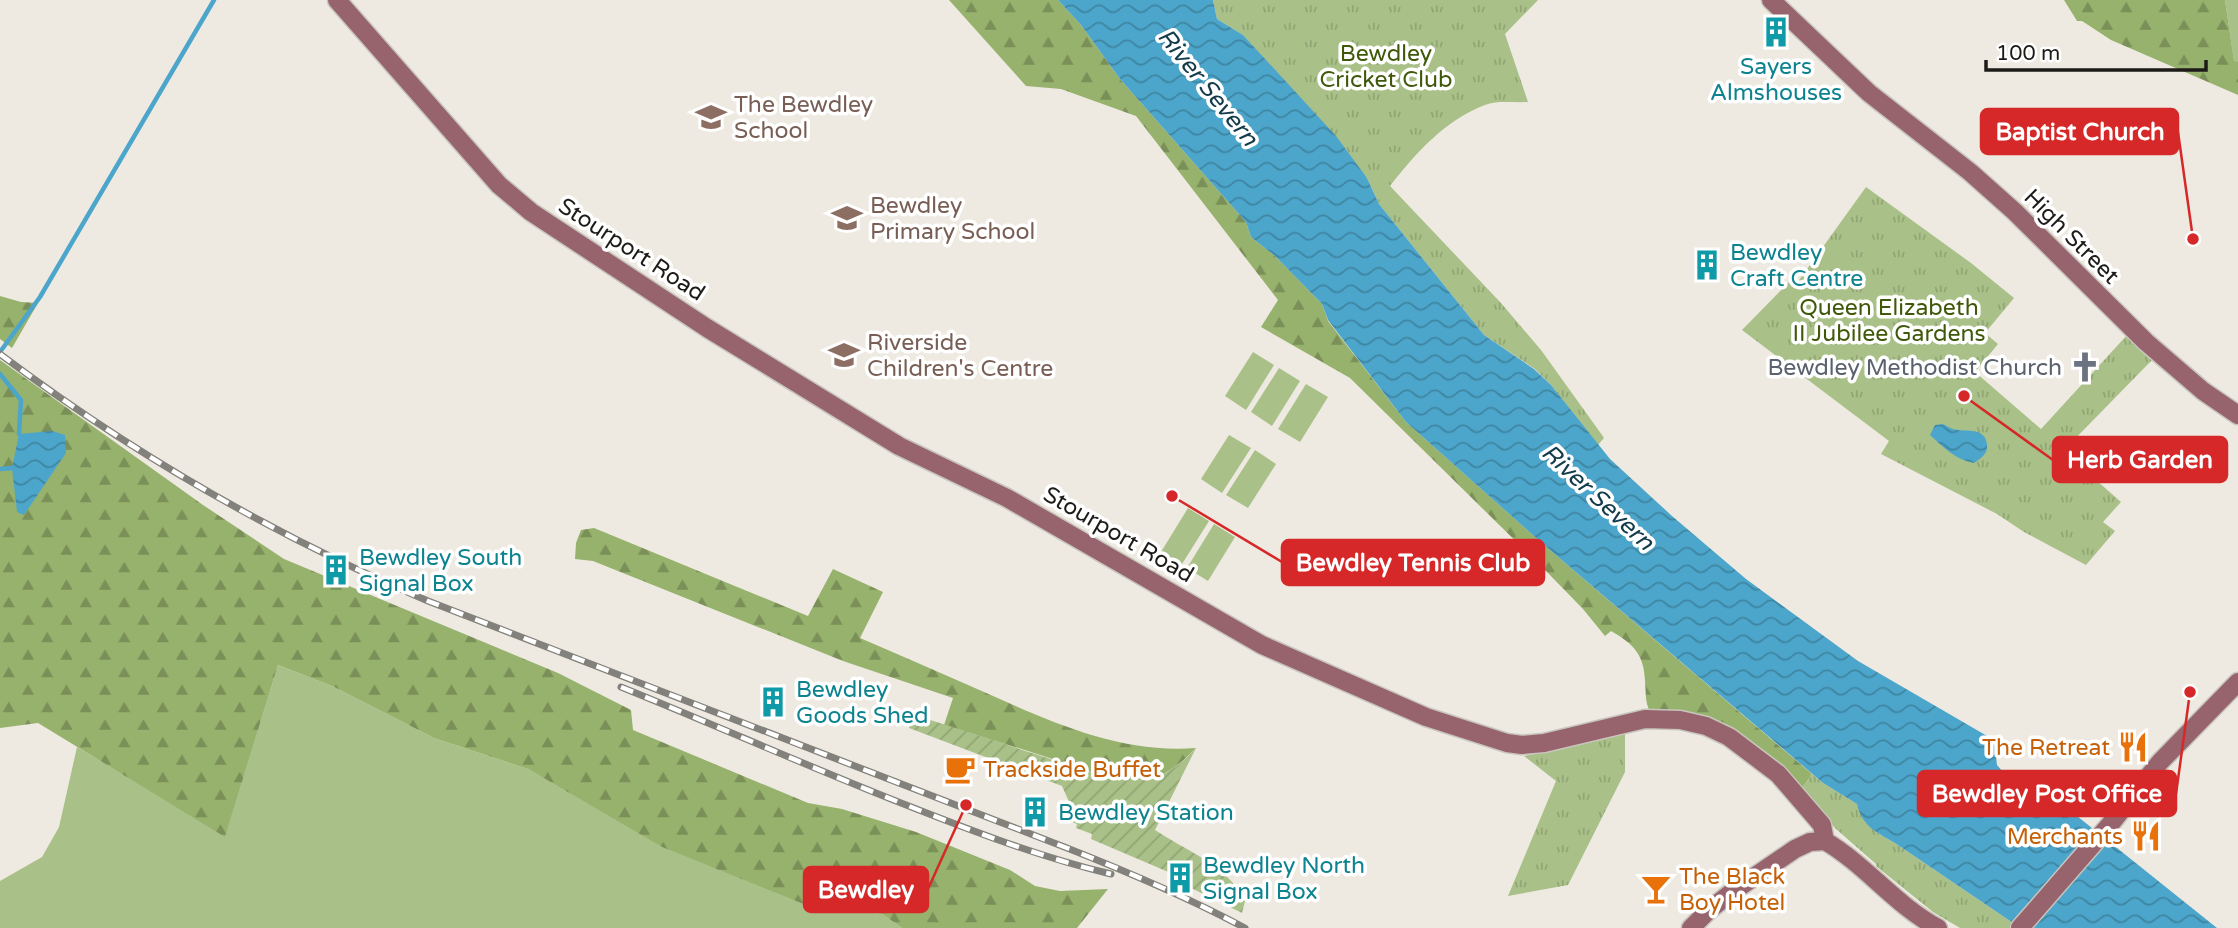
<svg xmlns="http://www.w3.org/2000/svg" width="2238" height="928" viewBox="0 0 2238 928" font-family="'Varela Round',sans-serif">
  <defs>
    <pattern id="forest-firs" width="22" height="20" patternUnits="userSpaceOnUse" patternTransform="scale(1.75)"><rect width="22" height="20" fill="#96b26c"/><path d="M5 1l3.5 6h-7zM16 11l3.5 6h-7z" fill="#7a9058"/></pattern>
    <pattern id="park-tufts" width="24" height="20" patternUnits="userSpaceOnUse" patternTransform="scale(1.75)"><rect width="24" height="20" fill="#a9c188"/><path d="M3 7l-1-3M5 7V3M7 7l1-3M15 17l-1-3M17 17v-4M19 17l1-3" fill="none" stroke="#91a575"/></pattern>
    <pattern id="garden-furrows" width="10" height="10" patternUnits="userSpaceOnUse" patternTransform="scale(1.75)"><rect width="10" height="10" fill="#a9c188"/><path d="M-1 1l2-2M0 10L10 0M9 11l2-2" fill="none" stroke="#91a575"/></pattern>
    <pattern id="water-waves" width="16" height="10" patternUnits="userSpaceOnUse" patternTransform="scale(1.75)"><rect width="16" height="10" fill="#4ca5ca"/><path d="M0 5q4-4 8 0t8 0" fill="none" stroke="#3e86a3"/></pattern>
  </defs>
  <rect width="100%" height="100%" fill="#eeeae1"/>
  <g fill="#a9c188">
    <polygon points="2225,0 2238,0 2238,62 2234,62"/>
    <polygon points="1253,352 1274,365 1246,410 1225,396"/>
    <polygon points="1279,368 1300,381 1272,426 1251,412"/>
    <polygon points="1306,384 1328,397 1300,442 1278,429"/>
    <polygon points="1229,435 1251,448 1222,493 1201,479"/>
    <polygon points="1255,450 1276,464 1248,508 1226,495"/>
    <polygon points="1188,508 1209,521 1182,564 1161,552"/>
    <polygon points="1214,524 1235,537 1208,581 1187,568"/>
    <polygon points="278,665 332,686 434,738 528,769 663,847 808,906 882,914 902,928 0,928 0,881 42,857 59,827 77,747 225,836"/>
  </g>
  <g fill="url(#forest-firs)">
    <path d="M949,0H1058L1081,25L1120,79L1246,222L1251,237L1275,256L1322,304L1328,321L1406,422L1544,545L1812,774L1800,791L1779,769L1649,710C1645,700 1646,692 1645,681C1644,655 1634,644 1611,631L1605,636L1583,609L1547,572L1350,378L1261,327L1278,300L1136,116L1061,89L1026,86Z"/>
    <polygon points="2064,0 2225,0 2234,61 2238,62 2238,95 2111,40 2082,21 2077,21"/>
    <polygon points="0,296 21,302 38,303 12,348 0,339"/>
    <polygon points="0,360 203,505 284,559 558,673 631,710 633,730 808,803 842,809 916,832 1010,870 1035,886 1060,891 1108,889 1077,928 902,928 882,914 808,906 662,847 528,769 434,738 332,686 278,665 225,837 38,723 0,728"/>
    <path d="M594,528L808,616L833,569L883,592L860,638C902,656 943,674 984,692C1051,722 1121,754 1196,748C1184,760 1170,774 1152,777C1115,784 1072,765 1037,754C1006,744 975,735 944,725L953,698L843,661L593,561L575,559L576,543L581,530Z"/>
  </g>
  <g fill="url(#park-tufts)">
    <path d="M1213,0H1538L1505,34L1528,102C1515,103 1497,100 1485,105C1445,120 1415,154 1390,186L1501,303L1541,350L1602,435L1604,438L1598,445L1551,385L1535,369L1484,335L1379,204L1367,178L1243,35L1217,19Z"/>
    <polygon points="1866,187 1971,263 2014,298 1985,333 1998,344 1975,372 2041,429 2128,334 2154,358 2063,451 2121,502 2103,522 2115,531 2086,565 2024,532 1997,514 1881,454 1889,441 1742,330 1791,280 1797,283"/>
    <polygon points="1625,730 1625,772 1568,885 1508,896 1556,781 1524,756 1578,745"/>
    <polygon points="1812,774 1823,783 1857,804 1876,832 1895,843 2013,923 2010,928 1960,928 1933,912 1876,866 1876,864 1836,829 1800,791"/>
  </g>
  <path fill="url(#garden-furrows)" d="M914,715C953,727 993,740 1032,753C1067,764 1116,784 1152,777C1170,774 1185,760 1196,748L1155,830C1186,851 1228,865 1245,901L1242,913L1185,885L1189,877L1175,870L1173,874L1091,839L1092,834L1076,828L1077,824L1070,821V804L1062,786L909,728Z"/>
  <g fill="url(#water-waves)">
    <path d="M1058,0H1213L1217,19L1243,35L1336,136L1367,178L1379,204L1484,335L1534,369L1551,385L1610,459L1672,516L1746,579L1858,661L1994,740L1997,765L2003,772H2022L2217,928H2025L2013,923L1895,843C1876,832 1862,826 1857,804L1823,783L1544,545L1406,422L1328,320L1322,304L1275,256L1251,237L1246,222L1120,79L1081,25Z"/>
    <path d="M1943,424C1948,427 1954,430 1959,430C1970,431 1986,429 1987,445C1988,454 1981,458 1974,463C1956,460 1944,448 1930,435L1935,425Z"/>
    <polygon points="52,431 65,435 66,453 24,515 17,512 12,468 19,434"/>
  </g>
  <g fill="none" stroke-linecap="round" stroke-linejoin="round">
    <g stroke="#4ca5ca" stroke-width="4.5">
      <polyline points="0,352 40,297 214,0"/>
      <polyline points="0,374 21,400 19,434"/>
      <polyline points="0,469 12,468"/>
    </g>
    <g stroke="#c8c5bd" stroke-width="21">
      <g id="secondary">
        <path d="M337,0L499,185L531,212L707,328L899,446L1007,498L1262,645L1426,717L1507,743L1522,745L1544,743L1645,719L1680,720L1706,726L1729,737L1778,774L1822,825L1825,841C1866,865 1895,905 1938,928"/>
        <polyline points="1771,0 1869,93 1970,172 2015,212 2146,342 2203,391 2238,415"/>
        <polyline points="1691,928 1708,911 1732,892 1795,849 1810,842 1825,841"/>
        <polyline points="2020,928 2113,821 2160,762 2238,682"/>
      </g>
    </g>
    <use href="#secondary" stroke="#97646e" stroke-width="18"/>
    <g stroke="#83817b" stroke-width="7">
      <g id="rail">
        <path d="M0,354C133,454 275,536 428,601L1067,848C1128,872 1187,897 1245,928"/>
        <path d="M621,687C715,725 807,766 901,803C970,830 1039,857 1111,874"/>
      </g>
    </g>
    <use href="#rail" stroke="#fff" stroke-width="4.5" stroke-dasharray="13" stroke-linecap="butt"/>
  </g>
  <defs>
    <g id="building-bare" transform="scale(2.415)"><path d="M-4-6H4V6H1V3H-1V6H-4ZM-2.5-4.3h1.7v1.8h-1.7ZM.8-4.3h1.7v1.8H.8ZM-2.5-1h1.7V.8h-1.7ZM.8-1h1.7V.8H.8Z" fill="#0f9aa8" stroke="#fff" stroke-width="2.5" paint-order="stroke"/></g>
    <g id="school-bare" transform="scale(2.415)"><path d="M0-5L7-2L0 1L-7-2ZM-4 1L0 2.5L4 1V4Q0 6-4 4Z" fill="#8d6e63" stroke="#fff" stroke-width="2.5" paint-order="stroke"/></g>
    <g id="church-bare" transform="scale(2.415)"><path d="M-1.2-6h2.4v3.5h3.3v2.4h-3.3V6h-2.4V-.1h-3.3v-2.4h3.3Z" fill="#6b7280" stroke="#fff" stroke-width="2.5" paint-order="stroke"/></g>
    <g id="restaurant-bare" transform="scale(2.415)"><path d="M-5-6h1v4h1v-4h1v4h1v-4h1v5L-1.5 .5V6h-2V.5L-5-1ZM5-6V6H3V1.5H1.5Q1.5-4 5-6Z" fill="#e8710a" stroke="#fff" stroke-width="2.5" paint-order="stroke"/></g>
    <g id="cafe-bare" transform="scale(2.415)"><path d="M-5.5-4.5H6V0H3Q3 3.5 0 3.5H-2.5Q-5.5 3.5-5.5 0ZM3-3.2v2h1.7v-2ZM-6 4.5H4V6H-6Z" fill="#e8710a" stroke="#fff" stroke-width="2.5" paint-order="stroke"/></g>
    <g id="bar-bare" transform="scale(2.415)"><path d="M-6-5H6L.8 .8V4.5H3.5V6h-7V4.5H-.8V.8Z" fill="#e8710a" stroke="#fff" stroke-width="2.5" paint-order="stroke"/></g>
  </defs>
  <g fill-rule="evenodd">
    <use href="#building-bare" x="1776" y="32"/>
    <use href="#school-bare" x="711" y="117"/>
    <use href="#school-bare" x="847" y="218"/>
    <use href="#building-bare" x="1707" y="265"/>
    <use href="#school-bare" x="844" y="355"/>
    <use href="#church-bare" x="2085" y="367"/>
    <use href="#building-bare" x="336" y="570"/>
    <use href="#building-bare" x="773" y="702"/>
    <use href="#restaurant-bare" x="2133" y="747"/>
    <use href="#cafe-bare" x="960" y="769"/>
    <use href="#building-bare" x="1035" y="812"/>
    <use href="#restaurant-bare" x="2146" y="836"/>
    <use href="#building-bare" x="1180" y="878"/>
    <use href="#bar-bare" x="1656" y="889"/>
  </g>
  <g text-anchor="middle" stroke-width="7" stroke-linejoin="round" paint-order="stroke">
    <g font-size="23" fill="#3f5809" stroke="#fff">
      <text x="1386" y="61">Bewdley<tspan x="1386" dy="26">Cricket Club</tspan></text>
      <text x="1889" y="315">Queen Elizabeth<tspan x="1889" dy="26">II Jubilee Gardens</tspan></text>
    </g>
    <g font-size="23" fill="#0d838f" stroke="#fff" text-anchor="start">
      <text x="1776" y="74" text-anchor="middle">Sayers<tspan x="1776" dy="26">Almshouses</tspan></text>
      <text x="1730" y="260">Bewdley<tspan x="1730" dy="26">Craft Centre</tspan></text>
      <text x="359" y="565">Bewdley South<tspan x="359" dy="26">Signal Box</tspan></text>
      <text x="796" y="697">Bewdley<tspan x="796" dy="26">Goods Shed</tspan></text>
      <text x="1058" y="820">Bewdley Station</text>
      <text x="1203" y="873">Bewdley North<tspan x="1203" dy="26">Signal Box</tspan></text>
    </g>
    <g font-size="23" fill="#785e54" stroke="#fff" text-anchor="start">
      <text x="734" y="112">The Bewdley<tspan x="734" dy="26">School</tspan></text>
      <text x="870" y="213">Bewdley<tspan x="870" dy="26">Primary School</tspan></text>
      <text x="867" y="350">Riverside<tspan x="867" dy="26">Children's Centre</tspan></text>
    </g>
    <g font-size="23" fill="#1c1b18" stroke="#fff">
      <text transform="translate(2072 236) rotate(45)" y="8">High Street</text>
      <text transform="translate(632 249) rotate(33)" y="8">Stourport Road</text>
      <text transform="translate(1119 534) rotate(30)" y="8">Stourport Road</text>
    </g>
    <g font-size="23" fill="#5b616d" stroke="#fff" text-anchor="end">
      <text x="2062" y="375">Bewdley Methodist Church</text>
    </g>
    <g font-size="23" fill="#c56008" stroke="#fff" text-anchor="end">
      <text x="2110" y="755">The Retreat</text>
      <text x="983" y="777" text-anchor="start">Trackside Buffet</text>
      <text x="2123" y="844">Merchants</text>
      <text x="1679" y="884" text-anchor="start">The Black<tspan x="1679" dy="26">Boy Hotel</tspan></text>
    </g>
    <g font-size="24" font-style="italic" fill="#143b4b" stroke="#fff">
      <text transform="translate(1208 87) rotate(51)" y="8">River Severn</text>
      <text transform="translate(1598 497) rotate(43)" y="8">River Severn</text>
    </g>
  </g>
  <path fill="none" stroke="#d62828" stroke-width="2.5" d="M2193 239L2178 132M1964 396L2053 460M1172 496L1282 562M2190 692L2176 794M966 805L928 889"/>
  <g fill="#d62828" stroke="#fff" stroke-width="2.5">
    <circle cx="2193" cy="239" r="7"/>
    <circle cx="1964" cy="396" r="7"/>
    <circle cx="1172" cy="496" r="7"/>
    <circle cx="2190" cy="692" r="7"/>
    <circle cx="966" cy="805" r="7"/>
  </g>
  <g fill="#d62828" stroke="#d62828" stroke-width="2.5">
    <rect x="1981" y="109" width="197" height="45" rx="7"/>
    <rect x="2053" y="437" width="174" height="45" rx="7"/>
    <rect x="1282" y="540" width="262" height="45" rx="7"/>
    <rect x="1918" y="771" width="258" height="45" rx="7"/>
    <rect x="804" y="867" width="124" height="45" rx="7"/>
  </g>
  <g font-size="24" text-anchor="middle" font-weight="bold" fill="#fff">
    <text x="2080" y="140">Baptist Church</text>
    <text x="2140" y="468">Herb Garden</text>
    <text x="1413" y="571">Bewdley Tennis Club</text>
    <text x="2047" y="802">Bewdley Post Office</text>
    <text x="866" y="898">Bewdley</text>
  </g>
  <path d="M1986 60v10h220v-10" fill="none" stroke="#1c1b18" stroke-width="3.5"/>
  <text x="1996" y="60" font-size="21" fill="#1c1b18" stroke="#ffffff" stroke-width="5" paint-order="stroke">100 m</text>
</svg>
